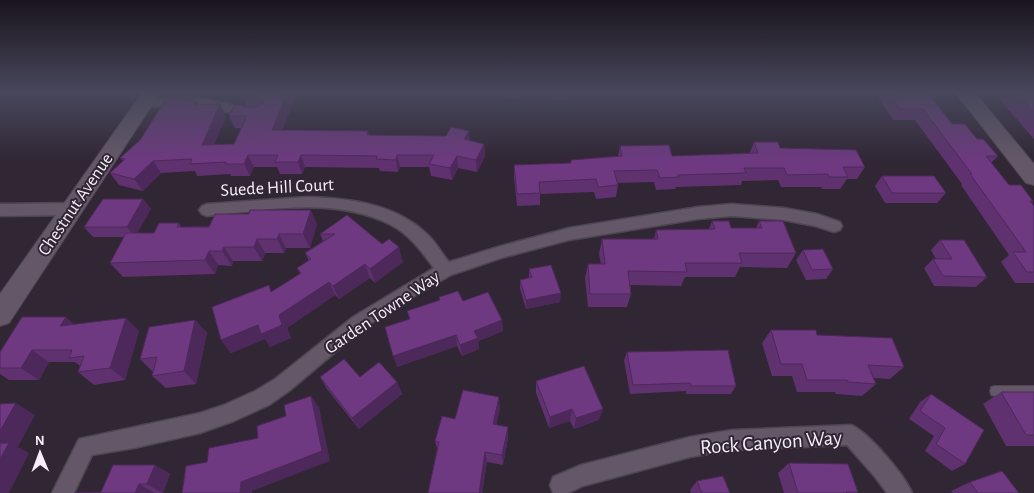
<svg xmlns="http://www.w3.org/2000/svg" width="1034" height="493" viewBox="0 0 1034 493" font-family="'Alegreya Sans',sans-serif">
  <rect width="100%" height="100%" fill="#302634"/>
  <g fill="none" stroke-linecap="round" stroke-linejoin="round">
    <g stroke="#4d4550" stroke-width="2">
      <polygon id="lane" points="995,386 1034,386 1034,396 995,396 991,395 990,391 991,387"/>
    </g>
    <g stroke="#4d4550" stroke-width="3">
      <g id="street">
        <polygon points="144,99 203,99 253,109 260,113 253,117 203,107 139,106 138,103 139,100"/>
        <path d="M306,197C350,198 398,204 430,237C437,244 442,254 449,262L501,246L569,228L698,207L732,204L784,208L817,214L840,222L842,226L840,230L834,232L815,226L784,220L732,216L698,219L569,240L501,258L451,275L416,295L365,327L289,391L269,405L234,421L200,433L134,448L92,455L74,493H52L79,439L200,413L224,405L255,391L275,379L353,317L434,268C422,252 410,235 391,225C336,196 266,210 207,216L202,214L199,210L202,206L207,204Z"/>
        <polygon points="72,203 77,205 80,209 77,213 72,215 0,216 0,204"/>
        <path d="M851,425C868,432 905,475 912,493H887L875,477L847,445L732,450L690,457L583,486L568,493H553L550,485L553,477L581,465L690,437L732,430Z"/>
      </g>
    </g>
    <g stroke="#4d4550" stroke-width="2">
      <g id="secondary">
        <polygon points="142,93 160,93 9,323 0,326 0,294"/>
        <polygon points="956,93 975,93 1034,164 1034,185 1026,183"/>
      </g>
    </g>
    <use href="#lane" fill="#645868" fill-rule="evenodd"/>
    <use href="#street" fill="#645868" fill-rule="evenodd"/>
    <use href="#secondary" fill="#645868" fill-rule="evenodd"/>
  </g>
  <g fill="#5f316f">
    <polygon points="180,93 202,93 200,97 187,97 188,100 226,116 214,144 234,144 241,128 235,128 229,116 255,107 247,106 241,93 297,93 282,130 368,131 369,135 470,141 484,144 485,156 477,172 458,168 452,180 431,176 429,167 400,167 398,172 380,171 379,168 305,167 302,174 280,174 277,167 254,167 250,176 231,176 230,174 197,176 195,171 161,173 143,191 119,185 110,173 123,161 120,158 140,140 182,97"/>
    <polygon points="473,93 521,93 521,98 506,98 506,95 473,95"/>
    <polygon points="552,93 567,93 567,100 553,100"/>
    <polygon points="610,93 625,93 624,95 610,95"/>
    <polygon points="763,93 834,93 833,96 764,95"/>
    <polygon points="875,93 928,93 952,124 977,139 998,156 991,163 1009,185 1033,201 1032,203 1034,206 1034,283 1015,283 1001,262 1009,255 961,185 962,184 915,120 893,120"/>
    <polygon points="994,93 1034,93 1034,139"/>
    <polygon points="754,142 865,167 857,179 847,179 840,189 822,189 821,187 781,187 778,180 742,181 741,185 676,187 675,189 656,190 654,182 618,183 618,185 616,197 596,199 594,192 540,194 540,205 517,206 514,178 514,165 570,163 571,160 618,156 620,146 672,156 749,154"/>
    <polygon points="882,176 946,193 937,203 885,203 875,186"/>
    <polygon points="143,199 151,209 137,233 154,233 179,223 181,227 317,224 310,248 286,248 284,253 265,253 262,261 233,261 232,266 218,265 215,274 123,277 110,263 124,237 93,237 84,227"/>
    <polygon points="347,215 403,262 375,283 370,278 339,299 335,295 287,328 291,338 270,347 265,339 231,353 221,340 273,291 300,274 297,268 309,261 305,253 323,241 320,234"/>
    <polygon points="712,221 731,228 756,228 759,221 796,253 787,268 740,267 735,277 685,277 681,286 630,285 631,294 627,307 588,307 585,278 588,264 601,264 599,254 602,239 654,239 656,230 709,229"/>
    <polygon points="940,240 987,277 976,287 934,286 924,268 933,259 936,259 931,250"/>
    <polygon points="803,250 833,269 826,279 806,280 796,260"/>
    <polygon points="529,269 560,302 526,309 520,289 520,280 529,278"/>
    <polygon points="439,297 463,301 502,320 503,331 478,341 479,349 462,356 457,346 397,367 409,319 440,301"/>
    <polygon points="195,320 207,333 196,384 166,388 152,376 153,372 140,359"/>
    <polygon points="74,324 139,331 125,380 94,385 78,372 80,366 75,362 49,362 39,380 9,380 0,374 0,352"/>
    <polygon points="771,330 817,335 904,367 890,379 873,378 876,384 862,396 836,394 835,392 797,392 792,376 772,376 762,343"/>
    <polygon points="627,352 736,386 731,394 686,394 686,391 630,394 624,360"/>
    <polygon points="320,377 360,377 397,382 402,394 359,429 327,389"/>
    <polygon points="536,381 599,420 574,429 570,421 549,428 536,393"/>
    <polygon points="1001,392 1034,392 1034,446 1006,446 983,404"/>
    <polygon points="931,394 965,464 952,471 925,451 934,436 909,419 920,402"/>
    <polygon points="500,409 496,425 508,427 508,438 503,465 487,462 482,493 428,493 437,449 435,441 455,419"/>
    <polygon points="789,463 858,492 856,493 784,493 778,473"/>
    <polygon points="155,465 170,474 163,493 74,493 101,492"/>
    <polygon points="697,481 730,493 691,493 690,490"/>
    <polygon points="970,482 1019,493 953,493 951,491"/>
  </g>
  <g fill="#4d285a">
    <polygon points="198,93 202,93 200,97"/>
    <polygon points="287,93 297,93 277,142 272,130"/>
    <polygon points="196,100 203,112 194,105"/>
    <polygon points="220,104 226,116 209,157 202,145"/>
    <polygon points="469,131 470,143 464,139"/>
    <polygon points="484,144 485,156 477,172 476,160"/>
    <polygon points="248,155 254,167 250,176 244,164"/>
    <polygon points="301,155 305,167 302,174 298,162"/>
    <polygon points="397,155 400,167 398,172 396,160"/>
    <polygon points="457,156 458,168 452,180 450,168"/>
    <polygon points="153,161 161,173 143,191 134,179"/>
    <polygon points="143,199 151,209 135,237 127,227"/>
    <polygon points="311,210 317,224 310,248 303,234"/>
    <polygon points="279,234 286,248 284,253 277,239"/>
    <polygon points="257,239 265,253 262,261 254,247"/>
    <polygon points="224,247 233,261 232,266 222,251"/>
    <polygon points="399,247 403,262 375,283 370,269"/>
    <polygon points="209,251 218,265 215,274 205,260"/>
    <polygon points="365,264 370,278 339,299 333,286"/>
    <polygon points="329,282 335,295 287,328 291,338 270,347 265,339 231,353 221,340 279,315"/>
    <polygon points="561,293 560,302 526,309 526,300"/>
    <polygon points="66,317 81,330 60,326"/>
    <polygon points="126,318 139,331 125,380 110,368"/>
    <polygon points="195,320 207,333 196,384 184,371"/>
    <polygon points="502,320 503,331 478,341 479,349 462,356 460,345 474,331"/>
    <polygon points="456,335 457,346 397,367 393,356"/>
    <polygon points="32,350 49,362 39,380 21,368"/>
    <polygon points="397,382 402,394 359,429 352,418"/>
    <polygon points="311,396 319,407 330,461 252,491 252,493 240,493 241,482"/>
    <polygon points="499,397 500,409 494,435 493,424"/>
    <polygon points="16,403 35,415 18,447 29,453 9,493 0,493 0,431"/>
    <polygon points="572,409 570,421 549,428 550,417"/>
    <polygon points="603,409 599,420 574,429 576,418"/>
    <polygon points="508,427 508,438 503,465 502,455"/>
    <polygon points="485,452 487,462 482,493 479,493"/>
    <polygon points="155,465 170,474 163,493 147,484"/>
    <polygon points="139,484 154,493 135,493"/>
  </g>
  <g fill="#6e3981" stroke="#4d285a">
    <polygon points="241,93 287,93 272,130 368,131 367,135 446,136 451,127 469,131 464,139 484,144 476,160 457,156 450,168 429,164 434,155 397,155 396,160 376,159 377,156 301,155 298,162 275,162 278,155 248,155 244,164 225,164 226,162 190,164 192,159 153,161 134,179 110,173 125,159 120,158 140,140 168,96 186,97 184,100 196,100 194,105 220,104 202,145 234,144 247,116 229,116 235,104 254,108 264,103 256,96"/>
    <polygon points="889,93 928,93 952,124 965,124 977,139 983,139 998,156 986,156 1009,185 1021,185 1033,201 1030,201 1034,206 1034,272 1027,272 1013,252 1026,252 970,174 972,174 923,109 900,109"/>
    <polygon points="1016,93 1034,93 1034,112"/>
    <polygon points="754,142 778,142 780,148 856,150 865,167 843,167 848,177 829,177 828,174 787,175 784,168 744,168 746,173 678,175 679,177 660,178 657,170 614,171 618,185 598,187 596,179 539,182 540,193 517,194 514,165 571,163 571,160 622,156 620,146 669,145 672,156 758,153"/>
    <polygon points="882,176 934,176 946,193 892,193"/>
    <polygon points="103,199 143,199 127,227 84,227"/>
    <polygon points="250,210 311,210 303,234 279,234 277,239 257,239 254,247 224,247 222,251 209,251 205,260 110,263 126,233 154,233 159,223 179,223 177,227 209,227 215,214 249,214"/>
    <polygon points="347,215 382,244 389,239 399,247 370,269 365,264 333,286 329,282 279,315 282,325 261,334 258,325 221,340 212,307 269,285 271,292 301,273 297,268 311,259 305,253 335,234 320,234"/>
    <polygon points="712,221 729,221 731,228 762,228 759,221 783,221 796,253 739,253 742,263 685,263 687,272 628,271 631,294 590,294 588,264 605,264 602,239 658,239 656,230 715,229"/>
    <polygon points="940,240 964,240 987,277 943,276 933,259 952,259"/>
    <polygon points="823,249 833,269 812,270 803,250"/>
    <polygon points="551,265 561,293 526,300 520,280 532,277 529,269"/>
    <polygon points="458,291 463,301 488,292 502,320 474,331 478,338 460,345 456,335 393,356 385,327 410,319 407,311 440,300 439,297"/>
    <polygon points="22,317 66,317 60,326 126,318 110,368 78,372 84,356 69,358 72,350 32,350 21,368 0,368 0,352"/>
    <polygon points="195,320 184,371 152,376 157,357 140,359 149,327"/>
    <polygon points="771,330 816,330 817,335 892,338 904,367 868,365 876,384 848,382 847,380 807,380 802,364 781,364"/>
    <polygon points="728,350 736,386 691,386 690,383 633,385 627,352"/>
    <polygon points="344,359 360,377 379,362 397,382 352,418 320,377"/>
    <polygon points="584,366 603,409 576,418 572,409 550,417 536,381"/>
    <polygon points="463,390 499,397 493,424 508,427 502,455 485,452 479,493 428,493 439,442 435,441 442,416 455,419"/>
    <polygon points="1001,392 1034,392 1034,435 1026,435"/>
    <polygon points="931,394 984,430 965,464 936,444 945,428 920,411"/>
    <polygon points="311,396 322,451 241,482 240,493 182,493 186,466 207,462 209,448 258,438 257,426 286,416 284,405"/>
    <polygon points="16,403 0,431 0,404"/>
    <polygon points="0,443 9,443 0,459"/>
    <polygon points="789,463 848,464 858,492 846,492 847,493 798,493"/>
    <polygon points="113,465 155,465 147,484 139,484 135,493 74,493 101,492"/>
    <polygon points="1002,471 1019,493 978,493 970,482"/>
    <polygon points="723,476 730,493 702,493 697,481"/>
  </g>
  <linearGradient id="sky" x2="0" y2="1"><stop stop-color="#1a151d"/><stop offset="0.57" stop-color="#48475c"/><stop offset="1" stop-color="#48475c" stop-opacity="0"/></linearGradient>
  <rect width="1034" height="162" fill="url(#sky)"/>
  <g text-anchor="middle" stroke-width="4" stroke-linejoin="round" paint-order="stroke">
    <g font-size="18" fill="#f6eff9" stroke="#302634">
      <text transform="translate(277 187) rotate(-3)" y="6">Suede Hill Court</text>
      <text transform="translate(75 204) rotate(-56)" y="6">Chestnut Avenue</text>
      <text transform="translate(382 312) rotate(-34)" y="6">Garden Towne Way</text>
    </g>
    <g font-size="21" fill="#f6eff9" stroke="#302634">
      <text transform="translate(771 442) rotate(-4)" y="7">Rock Canyon Way</text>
    </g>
  </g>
  <g transform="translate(40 453) rotate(359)" stroke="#302634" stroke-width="4" paint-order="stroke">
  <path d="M0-4L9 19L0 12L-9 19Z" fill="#f6eff9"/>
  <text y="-8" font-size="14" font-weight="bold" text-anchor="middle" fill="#f6eff9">N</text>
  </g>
</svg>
